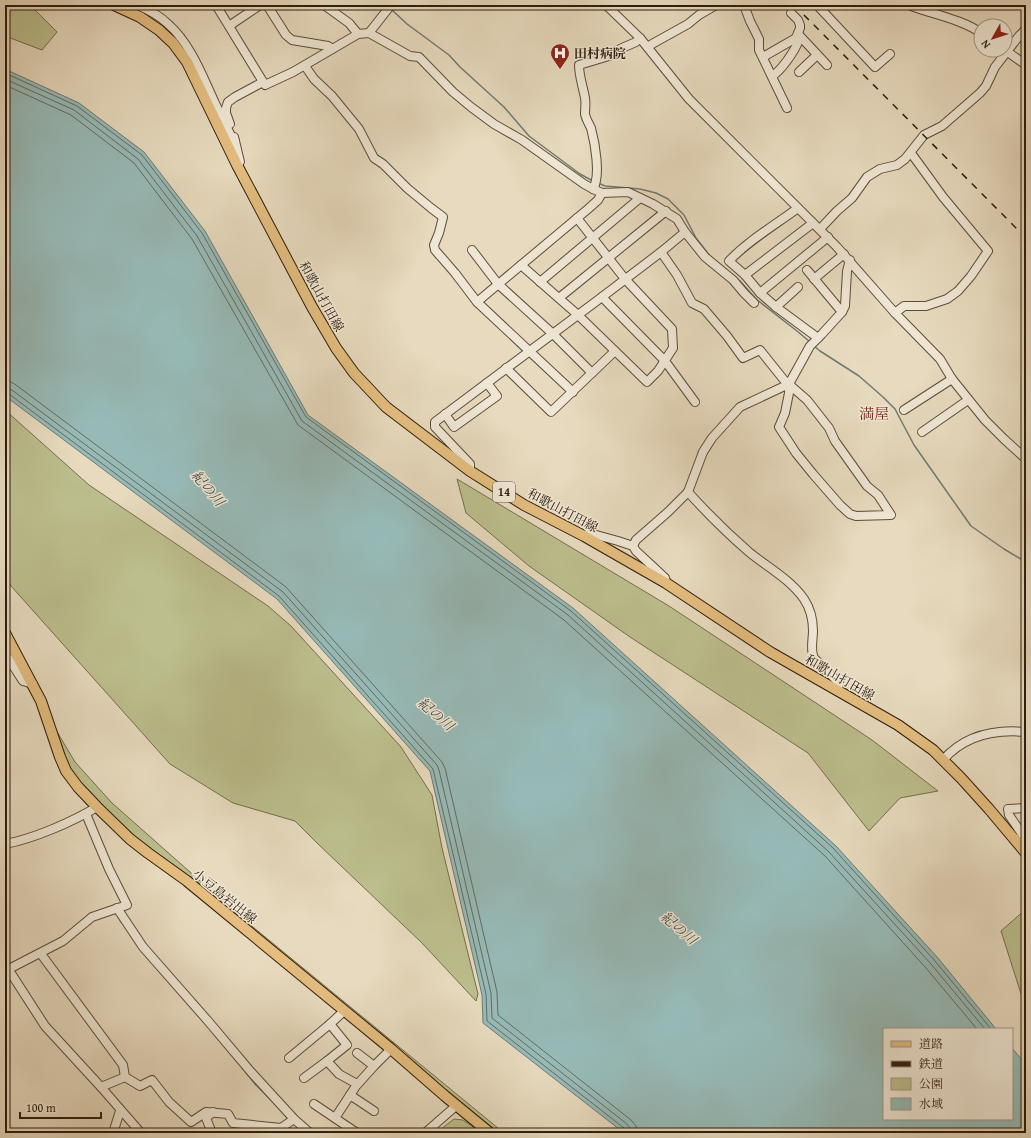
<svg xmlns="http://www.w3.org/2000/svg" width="1031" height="1138" viewBox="0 0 1031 1138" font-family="'Gentium Book Plus','Noto Serif JP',serif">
  <rect width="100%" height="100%" fill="#e7dabe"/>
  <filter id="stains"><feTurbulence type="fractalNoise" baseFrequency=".005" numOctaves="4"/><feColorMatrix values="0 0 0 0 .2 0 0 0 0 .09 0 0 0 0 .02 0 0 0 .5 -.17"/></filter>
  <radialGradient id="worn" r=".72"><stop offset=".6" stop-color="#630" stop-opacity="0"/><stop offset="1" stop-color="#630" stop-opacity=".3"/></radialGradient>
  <g fill="#bcbe8d" stroke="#756d4c">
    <polygon points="5,5 30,5 57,32 42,50 5,36"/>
    <polygon points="5,410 89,485 268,606 291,626 401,747 432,795 442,848 478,994 476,1001 422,943 317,843 295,821 233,803 170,764 11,586 5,575"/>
    <polygon points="457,479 669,606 872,740 938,791 900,798 869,831 808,753 630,637 529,566 466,513"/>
    <polygon points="53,725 75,762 112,803 242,918 504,1133 497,1133 130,834 81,783 73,772 67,763"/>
    <polygon points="1026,909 1026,1004 1023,1000 1001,931"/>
    <polygon points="454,1119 463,1120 482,1133 436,1133"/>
  </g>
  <polygon fill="#97bab7" stroke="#6d7b73" points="5,69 79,103 144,152 205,231 308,415 573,608 836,846 938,958 996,1029 884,1029 884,1119 1012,1119 1012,1048 1026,1065 1026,1133 624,1133 483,1023 482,995 430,771 277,599 5,396"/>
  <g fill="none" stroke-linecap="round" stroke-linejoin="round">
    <g stroke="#626b62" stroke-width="1">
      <polyline points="5,73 77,106 142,155 202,233 306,417 571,611 833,848 935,961 991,1029"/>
      <polyline points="5,79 74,110 138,159 197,236 302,421 568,615 829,852 931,964 985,1029"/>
      <polyline points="5,85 71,115 134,163 192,239 298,425 564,620 825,856 926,968 977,1029"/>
      <polyline points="5,382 11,382 16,385 286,587 442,762 445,768 497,992 498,1015 631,1120 636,1126 637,1133"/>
      <polyline points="5,388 12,390 283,592 437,765 439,770 491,993 492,1018 627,1124 630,1128 631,1133"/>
      <polyline points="5,393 9,394 279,596 433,769 486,994 487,1021 624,1128 626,1133"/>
    </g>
    <g stroke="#6d7b73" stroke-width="1.5">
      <polyline points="391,9 407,24 449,55 460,67 504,107 529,136 580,174 593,181"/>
      <polyline points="598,183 605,186 640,189 656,193 668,199 684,215 696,238 710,256"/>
      <polyline points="719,264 740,281 756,299 797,331 810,342"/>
      <polyline points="814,346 820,351 859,376 883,397 895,409 914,445 971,526 1004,549 1026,562"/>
      <polyline points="116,913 121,922"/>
      <polyline points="241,1066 255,1084 277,1106"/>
    </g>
    <g stroke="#5c4c38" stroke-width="10">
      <g id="minor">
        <path d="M137,5C149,10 159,15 168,24C190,43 202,75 214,101C219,112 225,123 230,134L233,139L235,141"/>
        <polyline points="216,5 265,85 293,72 358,34 369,33 410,56 419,57 453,92 471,107 494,124 522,140 584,184 593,189 602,193 628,192 653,204 677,219 685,232 705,257 733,280 744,293 754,303"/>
        <polyline points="267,5 286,35 292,40 328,46 332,49"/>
        <polyline points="324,5 349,23 358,34"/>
        <polyline points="606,5 640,38 689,99 837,247 895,313 940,359 952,379 985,420 1004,439 1026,459"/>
        <polyline points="744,5 750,21 759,39 759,50 787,108"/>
        <polyline points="817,5 875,67 890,54"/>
        <path d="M909,5C931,14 962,19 981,33"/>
        <polyline points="229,26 260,5"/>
        <polyline points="369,33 391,5"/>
        <polyline points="798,34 827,65"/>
        <polyline points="648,47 652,44 688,24 699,15 716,5"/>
        <polyline points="1005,50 1026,65"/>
        <polyline points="763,57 796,38 800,28 800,25 798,20 791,13"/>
        <polyline points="305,66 314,79 332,96 359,129 374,158 383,164 407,188 431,208 443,217 439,233 434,245 435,250 455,273 477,302 573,392"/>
        <polyline points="799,72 817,55"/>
        <path d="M772,76C781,71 794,52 798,42L796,38"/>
        <polyline points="230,124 226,113 226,108 228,102 235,97 263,82"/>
        <polyline points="234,137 240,162 237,165"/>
        <path d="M593,189C601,176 595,143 591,128C589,124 586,119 585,114C585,109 586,103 585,98C583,87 579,76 579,65L609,56L622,48L636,42L640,38"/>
        <path d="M798,208C775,225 749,240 729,261L745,275L760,293L776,307L818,338"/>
        <polyline points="820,229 837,211 852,198 867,177 880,169 897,165 905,159 924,135 942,126 980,93 986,86 995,67 1019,36 1026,29"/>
        <polyline points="472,250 498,284 553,334 592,373"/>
        <polyline points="661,252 677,275 692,303 704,309 727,336 743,358 760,350 784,380 807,400 829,428 835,441 867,486 878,495 891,515 856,516 850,514 840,505 813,474 796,453 779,427 785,413 789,393 789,384 810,346 822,334 842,312 845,306 847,271 850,260"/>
        <polyline points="521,265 578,315 647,382 658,371 673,348 672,329 625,279 577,218"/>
        <polyline points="807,270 842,312"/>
        <polyline points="745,275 813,223"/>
        <polyline points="814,279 844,254"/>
        <polyline points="540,282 640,198"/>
        <polyline points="760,293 828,237"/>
        <polyline points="602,297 665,361 695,402"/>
        <polyline points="559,298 666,211"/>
        <polyline points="477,302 588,209 598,200 602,193"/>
        <polyline points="776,307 798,287"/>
        <polyline points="895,313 904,306 926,306 947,299 958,291 971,276 988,251 943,197 911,153"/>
        <polyline points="506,368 551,412 615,351"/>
        <polyline points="904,410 952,379"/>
        <polyline points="445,414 454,427 497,396 487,383"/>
        <polyline points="922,432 968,400"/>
        <polyline points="470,471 470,464 435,427 435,422 602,297 661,252 685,232"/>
        <path d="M688,492C707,513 727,533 749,552C767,567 790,579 804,599C810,608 813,621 813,631C813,640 810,650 814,658L839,683L838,691"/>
        <polyline points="584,536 589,533 618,541 633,546 636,551 665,578 666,582"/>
        <polyline points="633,546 636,540 668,512 688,492 703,452 712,438 740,407 789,384"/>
        <polyline points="5,653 23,681 33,684"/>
        <path d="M943,760C965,735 994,729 1026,732"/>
        <polyline points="1026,808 1008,809 1009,815 1026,840"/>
        <path d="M5,844C33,839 72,822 97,807"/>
        <polyline points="117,908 143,947 208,1021 251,1072 294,1119 310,1133"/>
        <polyline points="41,954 123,1065 125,1077 140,1086 152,1080 169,1102 191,1122 206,1112 228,1114 233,1123 281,1128 294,1119"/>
        <polyline points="5,964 45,1026 101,1087 141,1133"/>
        <polyline points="5,971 63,941 92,917 127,905 109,869 86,814"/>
        <polyline points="330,1024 344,1011"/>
        <polyline points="357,1053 374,1066"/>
        <polyline points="289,1058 330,1024 347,1045 327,1061 339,1074 357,1084"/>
        <polyline points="304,1078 327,1061"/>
        <polyline points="101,1087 125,1077"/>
        <polyline points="350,1095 374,1111"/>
        <polyline points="314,1104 357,1133"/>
        <polyline points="335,1118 356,1086 374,1066 391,1049"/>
        <polyline points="113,1133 120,1111"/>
        <polyline points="210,1133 210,1128 206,1118 213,1112"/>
        <polyline points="425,1133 457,1105"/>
      </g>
    </g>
    <g stroke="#2e1c0c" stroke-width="12">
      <g id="major">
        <polyline points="114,5 140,17 159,30 173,43 187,62 237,165 312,307 336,348 354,373 386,407 470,471 524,505 584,536 666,583 770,652 898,725 933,750 961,778 989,809 1026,853"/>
        <polyline points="5,633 41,701 60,757 66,771 78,787 97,807 130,839 148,853 187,881 391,1049 445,1096 490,1133"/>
      </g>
    </g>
    <use href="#minor" stroke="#efe7d5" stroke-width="8"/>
    <use href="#major" stroke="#e4bd7f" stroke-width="10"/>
    <polyline stroke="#2e1c0c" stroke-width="1.5" stroke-dasharray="7 7" stroke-linecap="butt" points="794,5 1026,238"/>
  </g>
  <defs>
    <g id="hospital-pin" transform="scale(1)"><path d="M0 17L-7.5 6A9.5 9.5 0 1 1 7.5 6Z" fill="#8f2418" stroke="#efe7d5"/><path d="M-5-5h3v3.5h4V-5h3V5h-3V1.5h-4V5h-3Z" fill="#fff"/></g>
  </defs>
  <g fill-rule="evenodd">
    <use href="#hospital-pin" x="560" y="53"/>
  </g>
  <g text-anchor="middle" stroke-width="3" stroke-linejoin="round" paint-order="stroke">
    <rect fill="#efe7d5" stroke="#685948" stroke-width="1" x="493" y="482" width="22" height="20" rx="3"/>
    <g font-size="12" font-weight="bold" fill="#2e1c0c">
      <text x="504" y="496">14</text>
    </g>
    <g font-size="13" font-weight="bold" fill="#2e1c0c" stroke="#efe7d5" text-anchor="start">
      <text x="574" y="58">田村病院</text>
    </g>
    <g font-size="13" fill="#2e1c0c" stroke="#efe7d5">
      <text transform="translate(322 296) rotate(61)" y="5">和歌山打田線</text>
      <text transform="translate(563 510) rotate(28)" y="5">和歌山打田線</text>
      <text transform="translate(840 677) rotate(30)" y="5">和歌山打田線</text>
      <text transform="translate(225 896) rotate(39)" y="5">小豆島岩出線</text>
    </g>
    <g font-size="14" font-style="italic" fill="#4e4b3f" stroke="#efe7d5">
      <text transform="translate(208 488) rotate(50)" y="5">紀の川</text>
      <text transform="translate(436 714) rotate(41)" y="5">紀の川</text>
      <text transform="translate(679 928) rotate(41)" y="5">紀の川</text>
    </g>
    <g font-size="15" fill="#7a1f14" stroke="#efe7d5">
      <text x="874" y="419">満屋</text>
    </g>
  </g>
  <rect width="1031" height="1138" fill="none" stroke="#e7dabe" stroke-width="20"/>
  <rect x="6" y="6" width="1019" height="1126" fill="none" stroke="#2e1c0c" stroke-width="2"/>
  <rect x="10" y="10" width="1011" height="1118" fill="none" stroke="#2e1c0c"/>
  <rect x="883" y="1028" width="130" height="92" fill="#efe7d5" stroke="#a29685"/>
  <rect x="891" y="1041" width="20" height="6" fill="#e4bd7f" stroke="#a29685"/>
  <text x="919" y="1048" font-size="12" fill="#2e1c0c">道路</text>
  <rect x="891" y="1061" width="20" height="6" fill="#2e1c0c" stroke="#a29685"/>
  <text x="919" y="1068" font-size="12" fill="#2e1c0c">鉄道</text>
  <rect x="891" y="1078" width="20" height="12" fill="#bcbe8d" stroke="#a29685"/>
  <text x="919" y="1088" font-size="12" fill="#2e1c0c">公園</text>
  <rect x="891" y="1098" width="20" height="12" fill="#97bab7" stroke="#a29685"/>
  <text x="919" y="1108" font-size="12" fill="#2e1c0c">水域</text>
  <g transform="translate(993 38) rotate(231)"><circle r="19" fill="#efe7d5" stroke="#a29685"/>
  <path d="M0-3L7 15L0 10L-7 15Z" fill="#8f2418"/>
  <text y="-6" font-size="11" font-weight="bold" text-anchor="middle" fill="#2e1c0c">N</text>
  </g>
  <path d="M20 1112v6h81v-6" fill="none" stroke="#2e1c0c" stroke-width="2"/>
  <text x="26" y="1112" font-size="12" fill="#2e1c0c" stroke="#efe7d5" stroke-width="3" paint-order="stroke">100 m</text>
  <rect width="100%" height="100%" filter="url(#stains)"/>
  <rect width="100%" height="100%" fill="url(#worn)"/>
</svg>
